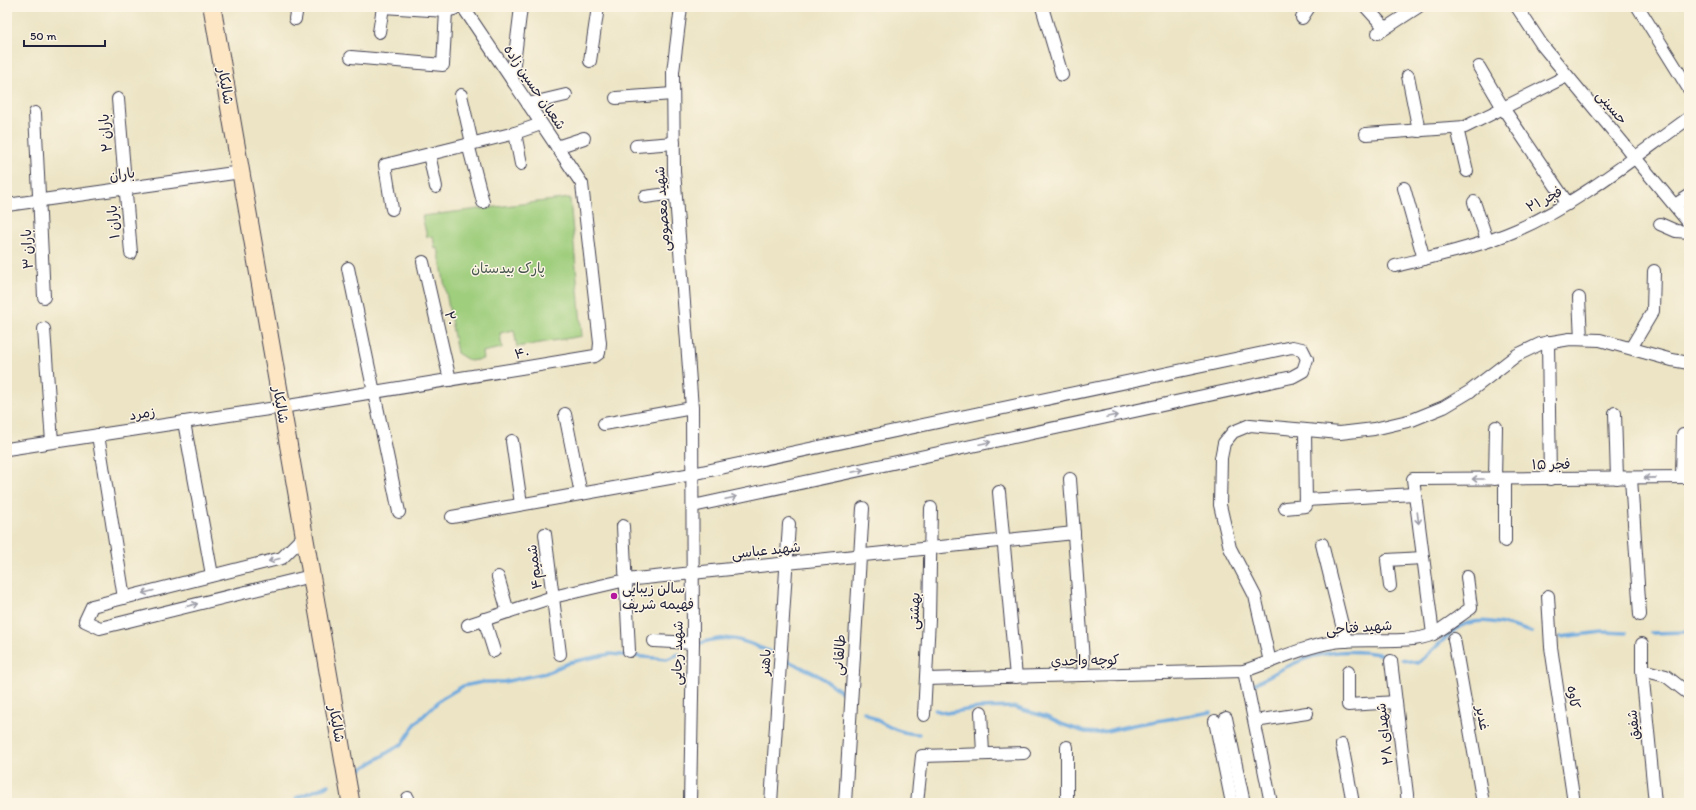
<svg xmlns="http://www.w3.org/2000/svg" width="1696" height="810" viewBox="0 0 1696 810" font-family="Itim,'Playpen Sans Arabic',sans-serif">
  <rect width="100%" height="100%" fill="#fcf5e5"/>
  <filter id="ink" filterUnits="userSpaceOnUse"><feTurbulence type="fractalNoise" baseFrequency=".025" numOctaves="2"/><feDisplacementMap in="SourceGraphic" scale="8" xChannelSelector="R" yChannelSelector="G"/><feConvolveMatrix kernelMatrix="1 2 1 2 8 2 1 2 1" color-interpolation-filters="sRGB"/></filter>
  <filter id="wash" filterUnits="userSpaceOnUse"><feTurbulence type="fractalNoise" baseFrequency=".012" numOctaves="4" result="noise"/><feDisplacementMap in="SourceGraphic" scale="16" xChannelSelector="R" yChannelSelector="G"/><feGaussianBlur stdDeviation="0.9" result="paint"/><feColorMatrix in="noise" values="0 0 0 0 0 0 0 0 0 0 0 0 0 0 0 0 0 1.4 0 .05"/><feComposite in="paint" operator="in"/></filter>
  <g filter="url(#wash)">
    <rect width="100%" height="100%" fill="#ece4c4"/>
    <polygon fill="#9fce7d" stroke="#60785c" points="570,198 582,336 517,347 514,330 500,333 502,348 482,352 483,359 470,361 457,353 438,248 435,249 433,236 427,237 422,216"/>
    <g fill="none" stroke-linecap="round" stroke-linejoin="round">
      <g stroke="#6da9de" stroke-width="3.5">
        <polyline points="1651,633 1689,632"/>
        <polyline points="1560,637 1603,632 1626,633"/>
        <path d="M698,644C729,633 742,640 771,652"/>
        <polyline points="784,659 816,674 842,692"/>
        <path d="M1402,659L1418,663C1431,653 1442,640 1455,630C1476,613 1509,625 1532,632"/>
        <path d="M1250,687C1296,659 1329,644 1384,655"/>
        <polyline points="935,710 946,713 979,708 1013,707 1047,717 1064,725 1085,732 1098,733 1133,725 1211,712"/>
        <path d="M864,712C881,723 898,734 919,734"/>
        <polyline points="360,770 403,743 416,723 441,699 463,686 483,682 503,682 546,673 571,662 610,654 667,659 679,654"/>
        <polyline points="296,798 329,785"/>
      </g>
    </g>
  </g>
  <g filter="url(#ink)">
    <g fill="none" stroke-linecap="round" stroke-linejoin="round">
      <g stroke="#403f50" stroke-width="14">
        <g id="minor">
          <polyline points="383,7 446,11 454,9"/>
          <polyline points="681,7 673,72 674,171 692,408 693,643 690,803"/>
          <polyline points="1042,7 1062,75"/>
          <polyline points="1366,7 1385,28"/>
          <polyline points="1517,7 1542,45 1689,223"/>
          <polyline points="1638,7 1689,89"/>
          <polyline points="1302,18 1309,7"/>
          <polyline points="295,19 297,7"/>
          <polyline points="379,32 383,7"/>
          <polyline points="1378,33 1418,7"/>
          <polyline points="351,57 443,65 446,11"/>
          <polyline points="590,61 598,7"/>
          <polyline points="1479,67 1503,108 1568,204"/>
          <polyline points="1408,76 1419,131"/>
          <polyline points="512,80 521,7"/>
          <polyline points="461,95 472,143"/>
          <polyline points="616,98 673,94"/>
          <polyline points="118,99 131,253"/>
          <polyline points="528,104 566,95"/>
          <polyline points="35,113 44,297"/>
          <polyline points="1457,128 1467,171"/>
          <polyline points="515,133 521,164"/>
          <polyline points="1366,134 1465,127 1567,76"/>
          <polyline points="468,144 483,202"/>
          <polyline points="636,146 674,143"/>
          <polyline points="557,147 584,138"/>
          <polyline points="429,154 436,187"/>
          <polyline points="1404,188 1424,259"/>
          <polyline points="645,197 675,193"/>
          <polyline points="1474,202 1487,240"/>
          <polyline points="7,205 241,172"/>
          <polyline points="1675,205 1689,196"/>
          <polyline points="392,209 385,165 515,133 541,124"/>
          <polyline points="1660,224 1676,231 1689,232"/>
          <polyline points="423,262 450,380"/>
          <path d="M1395,266C1435,256 1478,247 1517,230C1579,203 1633,158 1689,118"/>
          <polyline points="348,268 399,512"/>
          <polyline points="1579,298 1581,339"/>
          <polyline points="44,329 52,442"/>
          <polyline points="1548,342 1550,479"/>
          <polyline points="1631,348 1653,311 1654,271"/>
          <polyline points="1615,413 1617,478"/>
          <polyline points="565,414 581,494"/>
          <polyline points="184,422 212,575"/>
          <polyline points="604,424 692,408"/>
          <polyline points="98,435 124,598"/>
          <polyline points="512,441 521,504"/>
          <polyline points="7,449 282,407 595,356 599,353 600,343 582,184 463,7"/>
          <polyline points="1682,477 1683,434"/>
          <polyline points="1631,478 1640,615"/>
          <polyline points="1070,479 1084,675"/>
          <polyline points="1495,479 1496,427"/>
          <polyline points="999,492 1016,677"/>
          <polyline points="1306,500 1415,494"/>
          <polyline points="1285,508 1306,506 1305,430"/>
          <polyline points="452,517 692,474 1292,347 1302,349 1307,359 1303,371 1292,377 693,506"/>
          <polyline points="623,526 629,651"/>
          <polyline points="545,534 560,654"/>
          <polyline points="304,536 282,558 92,606 85,621 100,628 311,576"/>
          <polyline points="1505,541 1505,479"/>
          <polyline points="1322,544 1346,641"/>
          <polyline points="498,577 508,612"/>
          <polyline points="1390,586 1387,560 1423,558"/>
          <polyline points="1548,596 1551,647 1574,803"/>
          <polyline points="484,619 494,651"/>
          <polyline points="468,625 553,597 626,580 1074,533"/>
          <polyline points="1433,634 1413,479 1689,477"/>
          <polyline points="1454,639 1483,803"/>
          <polyline points="654,641 693,643"/>
          <polyline points="1642,644 1642,670 1655,803"/>
          <polyline points="1391,661 1408,803"/>
          <polyline points="1270,662 1255,596 1230,548 1220,505 1221,458 1224,443 1233,432 1250,425 1340,433 1374,429 1412,420 1444,407 1469,392 1517,355 1540,344 1570,339 1600,340 1672,360 1689,363"/>
          <polyline points="1642,670 1666,676 1689,694"/>
          <polyline points="1244,671 1271,803"/>
          <polyline points="1348,672 1348,705 1396,702"/>
          <path d="M926,679L1244,671C1274,661 1302,647 1334,642C1361,637 1410,645 1433,634C1446,627 1459,616 1471,608L1467,577"/>
          <polyline points="981,712 983,754"/>
          <polyline points="924,715 929,619 931,508"/>
          <polyline points="1226,718 1244,803"/>
          <polyline points="1215,721 1232,803"/>
          <polyline points="1255,721 1307,713"/>
          <polyline points="1342,745 1353,803"/>
          <polyline points="1067,747 1067,803"/>
          <polyline points="408,798 409,803"/>
          <polyline points="771,803 789,524"/>
          <polyline points="845,803 863,508"/>
          <polyline points="917,803 922,756 1024,753"/>
        </g>
      </g>
      <g stroke="#403f50" stroke-width="19">
        <polyline id="secondary" points="212,7 351,803"/>
      </g>
      <use href="#minor" stroke="#fff" stroke-width="12"/>
      <use href="#secondary" stroke="#fce6c4" stroke-width="17"/>
    </g>
    <defs><path id="oneway-shaft" d="M-6 0H5M1.5-3L5.5 0L1.5 3" fill="none" stroke-width="1.6" stroke-linecap="round" stroke-linejoin="round"/></defs>
    <g stroke="#9c9ca7">
      <use href="#oneway-shaft" transform="translate(1112 416) rotate(-12)"/>
      <use href="#oneway-shaft" transform="translate(985 443) rotate(-12)"/>
      <use href="#oneway-shaft" transform="translate(858 471) rotate(-12)"/>
      <use href="#oneway-shaft" transform="translate(1650 478) rotate(179)"/>
      <use href="#oneway-shaft" transform="translate(1478 479) rotate(-180)"/>
      <use href="#oneway-shaft" transform="translate(731 498) rotate(-12)"/>
      <use href="#oneway-shaft" transform="translate(1418 518) rotate(83)"/>
      <use href="#oneway-shaft" transform="translate(274 560) rotate(166)"/>
      <use href="#oneway-shaft" transform="translate(148 592) rotate(166)"/>
      <use href="#oneway-shaft" transform="translate(192 605) rotate(-14)"/>
    </g>
  </g>
  <circle fill="#b5179e" stroke="#fcf5e5" stroke-width="1.5" cx="614" cy="596" r="4"/>
  <g text-anchor="middle" stroke-width="3" stroke-linejoin="round" paint-order="stroke">
    <g font-size="14" fill="#22223b" stroke="#fcf5e5">
      <text transform="translate(226 86) rotate(80)" y="5">شالیکار</text>
      <text transform="translate(535 87) rotate(56)" y="5">شعبان حسین زاده</text>
      <text transform="translate(1612 107) rotate(50)" y="5">حسینی</text>
      <text transform="translate(105 133) rotate(-95)" y="5">باران ۲</text>
      <text transform="translate(122 174) rotate(-8)" y="5">باران</text>
      <text transform="translate(1544 199) rotate(-28)" y="5">فجر ۲۱</text>
      <text transform="translate(662 209) rotate(-94)" y="5">شهید معصومی</text>
      <text transform="translate(113 222) rotate(-95)" y="5">باران ۱</text>
      <text transform="translate(27 249) rotate(-93)" y="5">باران ۳</text>
      <text transform="translate(451 318) rotate(77)" y="5">۲۰</text>
      <text transform="translate(522 353) rotate(-9)" y="5">۴۰</text>
      <text transform="translate(281 405) rotate(80)" y="5">شالیکار</text>
      <text transform="translate(142 413) rotate(-9)" y="5">زمرد</text>
      <text transform="translate(1551 464) rotate(-1)" y="5">فجر ۱۵</text>
      <text transform="translate(766 550) rotate(-6)" y="5">شهید عباسی</text>
      <text transform="translate(534 567) rotate(-97)" y="5">شمیم۴</text>
      <text transform="translate(914 611) rotate(-88)" y="5">بهشتی</text>
      <text transform="translate(1359 627) rotate(-4)" y="5">شهید فتاحی</text>
      <text transform="translate(677 653) rotate(-89)" y="5">شهید رجایی</text>
      <text transform="translate(839 655) rotate(-86)" y="5">طالقانی</text>
      <text transform="translate(1085 660) rotate(-1)" y="5">كوچه واحدي</text>
      <text transform="translate(765 662) rotate(-86)" y="5">باهنر</text>
      <text transform="translate(1574 697) rotate(82)" y="5">کاوه</text>
      <text transform="translate(1483 718) rotate(80)" y="5">غدیر</text>
      <text transform="translate(337 724) rotate(80)" y="5">شالیکار</text>
      <text transform="translate(1633 725) rotate(-96)" y="5">شفیق</text>
      <text transform="translate(1384 734) rotate(-97)" y="5">شهدای ۲۸</text>
    </g>
    <g font-size="14" fill="#48564f" stroke="#fcf5e5">
      <text x="508" y="273">پارک بیدستان</text>
    </g>
    <g font-size="14" fill="#22223b" stroke="#fcf5e5" text-anchor="start">
      <text x="622" y="593">سالن زیبایی<tspan x="622" dy="16">فهیمه شریف</tspan></text>
    </g>
  </g>
  <rect width="1696" height="810" fill="none" stroke="#fcf5e5" stroke-width="24"/>
  <path d="M24 40v6h81v-6" fill="none" stroke="#22223b" stroke-width="2"/>
  <text x="30" y="40" font-size="12" fill="#22223b" stroke="#fcf5e5" stroke-width="3" paint-order="stroke">50 m</text>
</svg>
